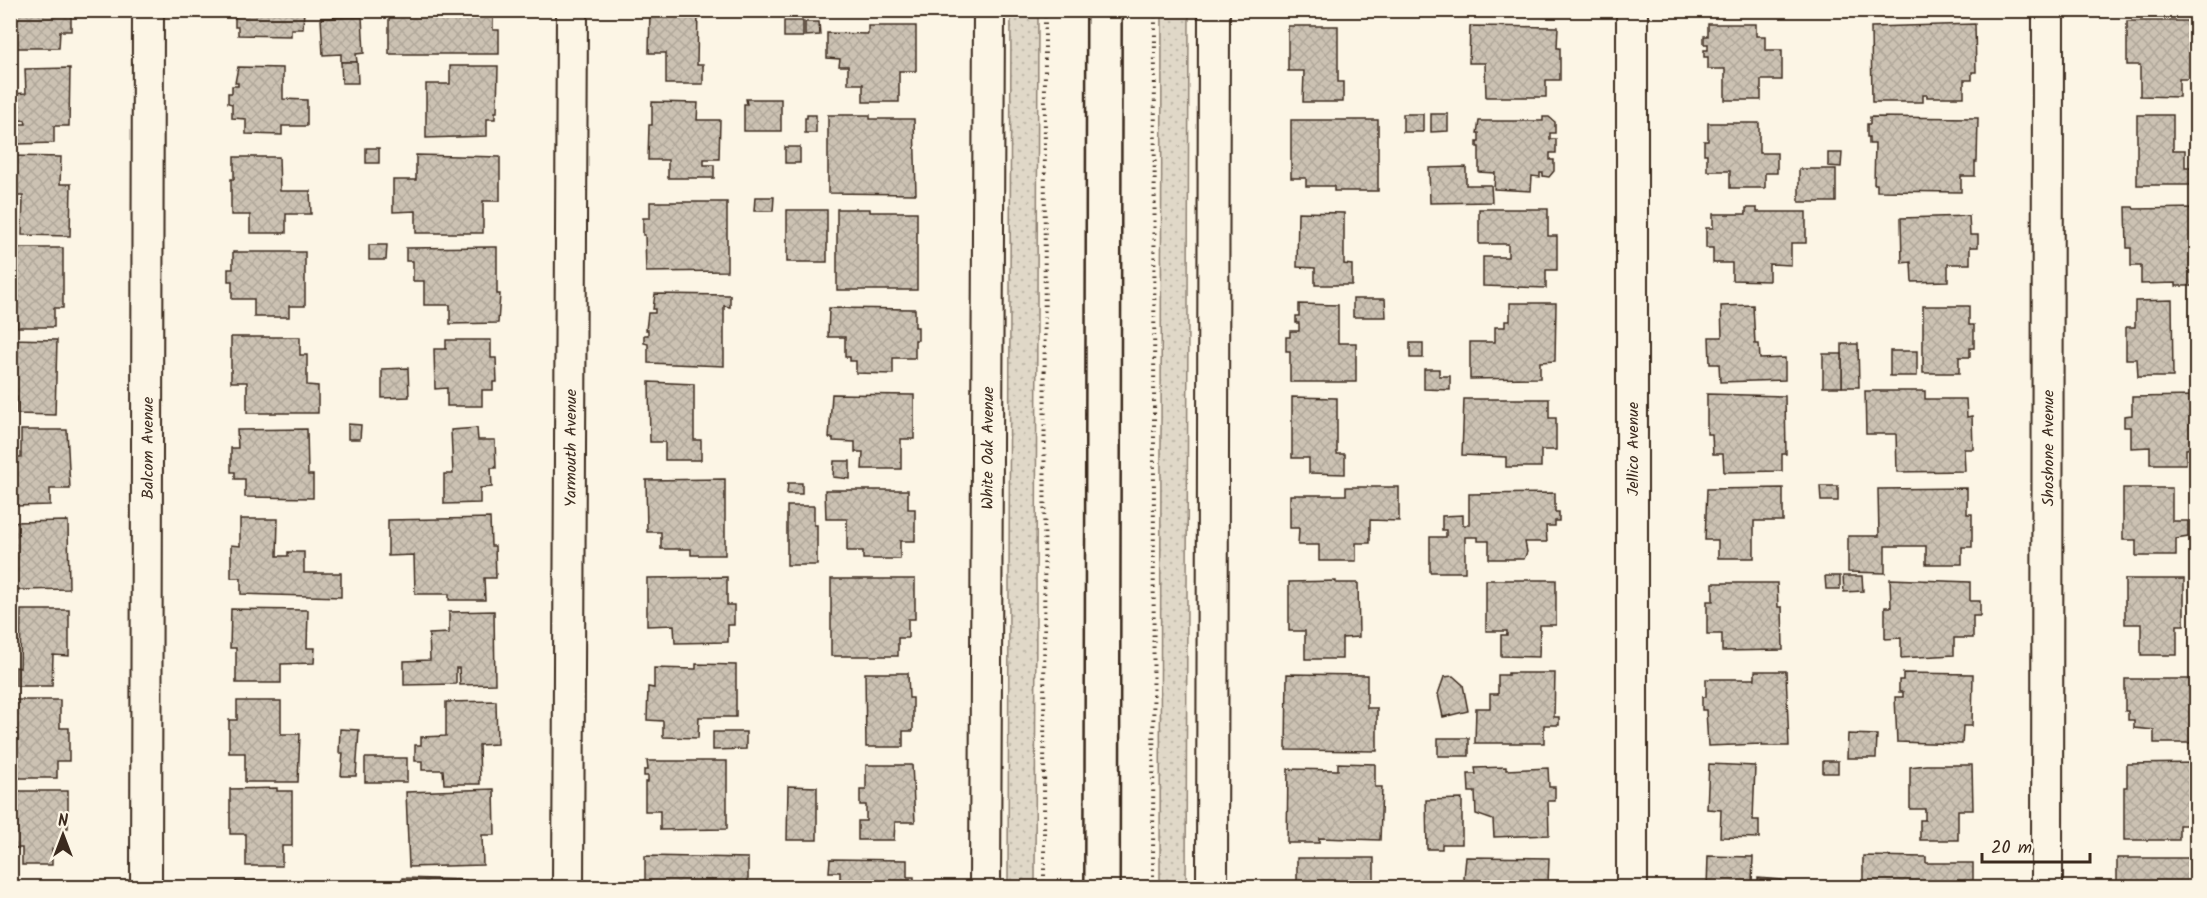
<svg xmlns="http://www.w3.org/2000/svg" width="2207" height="898" viewBox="0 0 2207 898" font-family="Kalam,sans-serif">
  <defs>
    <pattern id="green-dots" width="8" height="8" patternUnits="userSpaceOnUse" patternTransform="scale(1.5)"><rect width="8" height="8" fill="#e0d8c8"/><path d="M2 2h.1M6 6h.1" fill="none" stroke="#c1baab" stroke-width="1.8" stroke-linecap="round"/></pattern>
    <pattern id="building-cross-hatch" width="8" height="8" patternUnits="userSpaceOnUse" patternTransform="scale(1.5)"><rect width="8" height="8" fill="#ccc2b3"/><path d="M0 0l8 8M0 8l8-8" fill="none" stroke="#b0a79a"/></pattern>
  </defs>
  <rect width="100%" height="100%" fill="#fcf5e5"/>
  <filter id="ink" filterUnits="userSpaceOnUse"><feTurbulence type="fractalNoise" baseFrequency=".0167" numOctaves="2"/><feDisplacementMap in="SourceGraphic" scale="12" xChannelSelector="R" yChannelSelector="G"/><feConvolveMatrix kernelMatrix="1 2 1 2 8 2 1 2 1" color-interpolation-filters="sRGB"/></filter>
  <g filter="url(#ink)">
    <g fill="url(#green-dots)" stroke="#8e8173" stroke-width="1.5">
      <polygon points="1038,10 1035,887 1008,888 1011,11"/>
      <polygon points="1189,11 1186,887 1160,888 1162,11"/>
    </g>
    <g fill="url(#building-cross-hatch)" stroke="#3b2a1e" stroke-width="1.5">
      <polygon points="14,10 71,10 71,31 60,31 59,48 10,48 10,18 14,18"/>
      <polygon points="233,10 304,10 303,29 291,29 291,36 238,35 238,27 235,27 235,17 238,16 233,15"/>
      <polygon points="389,10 499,10 499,17 493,17 493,30 499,30 499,54 389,54"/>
      <polygon points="650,10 698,10 697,65 703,65 703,84 666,84 666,53 649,53"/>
      <polygon points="362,17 364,53 356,54 357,62 341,62 341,54 323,55 321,18"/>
      <rect x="784" y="21" width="19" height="16"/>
      <polygon points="2127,21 2196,21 2196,79 2179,79 2179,97 2140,96 2140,65 2127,65"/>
      <polygon points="805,22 819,22 820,35 805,36"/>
      <polygon points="1708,24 1756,24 1756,36 1765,36 1765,50 1782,50 1782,80 1761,80 1761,100 1725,100 1725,69 1708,69 1708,57 1704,57 1704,50 1708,50 1708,44 1704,44 1704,36 1708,36"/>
      <polygon points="1975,24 1976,72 1972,72 1972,80 1964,80 1964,97 1927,97 1927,95 1923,95 1923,102 1872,102 1871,27"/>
      <polygon points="868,26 916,26 916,71 899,71 899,102 863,102 863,84 848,84 848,66 839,66 840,59 827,58 827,33 868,34"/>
      <polygon points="1288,26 1338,26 1338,82 1343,82 1343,102 1303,102 1304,71 1288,71"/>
      <polygon points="1470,26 1558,27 1557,48 1560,48 1560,80 1546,80 1546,97 1486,97 1485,63 1469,63"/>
      <polygon points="341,62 357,62 358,83 342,83"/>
      <polygon points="450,66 498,66 497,112 495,112 495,119 487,119 487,136 426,138 426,84 450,84"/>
      <polygon points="238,67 283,68 283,99 307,100 307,126 282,126 282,135 246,134 246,119 232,118 232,104 228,103 228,93 232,93 232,86 238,86 238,83 235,83"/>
      <polygon points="70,68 69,126 54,126 54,143 18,144 17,124 26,124 25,120 10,121 10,94 26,93 25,69"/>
      <polygon points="746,99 781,99 781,131 744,131 744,104 747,104"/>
      <polygon points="652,102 698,103 697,120 720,120 719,159 704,159 704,165 714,165 714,178 668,178 668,160 648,160 649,125 652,125"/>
      <rect x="1403" y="114" width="20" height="18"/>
      <polygon points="1431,114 1448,114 1448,131 1431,132"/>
      <polygon points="807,115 816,115 816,133 805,133 805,118 807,118"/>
      <polygon points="828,115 870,115 870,119 914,119 916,194 828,193"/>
      <polygon points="2137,115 2173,115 2173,150 2185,150 2185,167 2191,167 2191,185 2137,185"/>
      <polygon points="1543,117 1549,117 1555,122 1555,133 1550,133 1550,139 1556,139 1556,153 1550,153 1550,160 1554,160 1554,171 1549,177 1543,176 1543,173 1540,173 1540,177 1532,176 1531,191 1494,189 1495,173 1479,172 1479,147 1477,147 1477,142 1479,142 1479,133 1477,133 1479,121 1543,121"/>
      <polygon points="1870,117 1978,118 1977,162 1975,162 1975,176 1961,176 1961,192 1877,191 1877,184 1874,184 1875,144 1869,144 1869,137 1867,137 1867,124 1870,124"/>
      <polygon points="1291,120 1378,120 1378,191 1334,191 1334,186 1306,186 1306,178 1291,178"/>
      <polygon points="1708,123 1759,123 1759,153 1777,153 1777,173 1765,173 1765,188 1730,188 1730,171 1707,171 1707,154 1704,154 1704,141 1708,141"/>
      <rect x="785" y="147" width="15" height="16"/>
      <rect x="366" y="148" width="13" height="15"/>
      <polygon points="1828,153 1842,153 1841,167 1828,166"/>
      <polygon points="416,155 500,157 500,201 483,201 483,233 416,233 416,211 393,212 393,180 416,180"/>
      <polygon points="10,156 61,157 60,184 71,184 70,236 22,235 23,196 10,196"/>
      <polygon points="234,157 279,157 280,191 310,191 311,214 286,214 286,233 250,233 250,215 231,215 231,179 234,179"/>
      <polygon points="1466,167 1466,185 1491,185 1492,202 1430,203 1429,168"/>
      <rect x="1799" y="169" width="37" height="33"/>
      <polygon points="755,197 774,197 773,211 754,211"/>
      <polygon points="650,202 727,202 727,271 646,272 645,235 643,235 643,218 650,218"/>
      <polygon points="2126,207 2133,207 2134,209 2196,208 2196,286 2176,286 2176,283 2141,284 2141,266 2131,266 2131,248 2127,248"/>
      <polygon points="1746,208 1757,208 1757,212 1806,212 1806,243 1791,243 1791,265 1769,264 1769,281 1732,280 1732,263 1713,263 1713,248 1706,248 1706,228 1713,228 1713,214 1746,214"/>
      <polygon points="837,209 870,209 870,212 917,212 917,290 837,290"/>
      <polygon points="1479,209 1548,209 1548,236 1557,236 1557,270 1546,270 1546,288 1483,286 1483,257 1508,257 1508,244 1479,244"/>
      <rect x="787" y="210" width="40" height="52"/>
      <polygon points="1298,212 1344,213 1344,264 1352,265 1352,285 1315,285 1315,268 1297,267"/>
      <polygon points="1969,216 1970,235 1978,235 1978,247 1970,247 1970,264 1948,264 1948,281 1912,282 1911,262 1902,263 1901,218"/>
      <polygon points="369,245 387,245 386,260 369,260"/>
      <polygon points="493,247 497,247 497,294 500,294 498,323 450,324 450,305 424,305 424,281 413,281 413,261 406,261 406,248"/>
      <polygon points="10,248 63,248 63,308 54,308 54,327 17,327 17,309 10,309"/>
      <polygon points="233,252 305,252 305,306 289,306 289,317 254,317 254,299 232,299 232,281 228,281 228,269 233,269"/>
      <polygon points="655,294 730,295 730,307 724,306 724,366 648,363 648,344 644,343 644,335 648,335 648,330 646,330 648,313 655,313 655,309 653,309"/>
      <polygon points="1353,299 1385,299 1386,317 1353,317"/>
      <polygon points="2172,300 2173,377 2138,377 2137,359 2126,359 2126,327 2135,327 2135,301"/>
      <polygon points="1510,303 1556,303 1555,361 1540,362 1540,378 1470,379 1470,342 1495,342 1495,327 1505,327 1505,321 1510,321"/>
      <polygon points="1299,304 1338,305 1338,343 1356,343 1356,382 1290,382 1290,351 1286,351 1286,337 1290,337 1290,331 1299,331 1299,323 1296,323 1296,316 1299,316"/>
      <polygon points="1753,305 1755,344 1759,344 1760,359 1785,358 1785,380 1720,382 1719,364 1710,364 1709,337 1722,337 1721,306"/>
      <polygon points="1923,306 1969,306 1969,325 1974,325 1974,348 1970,348 1970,357 1959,357 1959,373 1923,373"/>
      <polygon points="829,308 915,309 915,327 918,327 918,340 915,340 915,358 893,358 893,374 856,373 856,361 850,361 850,357 845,357 845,337 828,337"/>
      <polygon points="231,337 300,337 300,355 307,355 307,385 318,386 318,413 247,413 247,382 231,382"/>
      <polygon points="10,339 57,340 55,415 16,414 17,397 10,397"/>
      <polygon points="446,340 491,340 491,358 496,358 497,382 493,382 493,390 482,390 482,406 447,406 447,388 435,389 434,349 446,349"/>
      <rect x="1410" y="343" width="13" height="15"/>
      <polygon points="1842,344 1858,344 1859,387 1842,387"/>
      <rect x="1890" y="351" width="27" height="25"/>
      <rect x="1823" y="354" width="19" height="33"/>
      <polygon points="408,368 409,397 382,398 382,369"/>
      <polygon points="1424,369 1439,369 1439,376 1450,376 1450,390 1424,389"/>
      <polygon points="649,382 694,384 694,440 701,440 701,460 665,460 665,442 650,442"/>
      <polygon points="1865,391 1925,391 1925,399 1966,399 1967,417 1972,416 1973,449 1964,449 1965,471 1897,472 1896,434 1866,434"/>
      <polygon points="832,394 914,395 914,439 901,439 901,469 862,469 863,452 855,452 855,442 833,441 833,438 829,438"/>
      <polygon points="1707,394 1785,396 1786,454 1782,454 1782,471 1724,472 1723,454 1713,454 1712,434 1707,434"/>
      <polygon points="2196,396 2196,448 2186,449 2186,464 2150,464 2150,447 2131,448 2131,427 2124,427 2124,416 2132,415 2132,397"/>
      <polygon points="1292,397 1337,398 1337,454 1345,454 1345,474 1309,473 1309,458 1292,458"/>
      <polygon points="1464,399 1549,399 1549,418 1556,418 1556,450 1541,450 1541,467 1506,467 1506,457 1462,455"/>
      <polygon points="348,424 361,425 360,439 348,439"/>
      <polygon points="477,428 478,440 495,440 496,468 491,468 492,487 480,488 480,503 444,504 444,474 453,474 451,430"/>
      <polygon points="307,429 308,475 313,475 313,498 245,497 245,479 235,479 235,472 231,472 231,448 238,448 237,430"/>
      <polygon points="21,430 67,430 70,489 50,489 50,505 14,506 14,498 10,496 10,457 21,457"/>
      <polygon points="834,461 850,461 850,479 833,477"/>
      <polygon points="725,479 725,555 691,555 691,549 661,549 661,532 647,532 646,480"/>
      <polygon points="788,483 802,483 802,494 787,494"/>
      <polygon points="1820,486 1838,486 1838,501 1821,501"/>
      <polygon points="1346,487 1399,487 1399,521 1370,520 1370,543 1356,543 1356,561 1319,561 1319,545 1298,545 1299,528 1290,528 1290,495 1346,495"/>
      <polygon points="1783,488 1783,521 1754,521 1754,558 1718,558 1718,540 1705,540 1707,489"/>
      <polygon points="1967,488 1967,514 1972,514 1972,547 1962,547 1962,564 1926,564 1926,546 1885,546 1885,573 1848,572 1848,536 1879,536 1878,489"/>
      <polygon points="2123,488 2172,488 2172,521 2188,521 2188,537 2176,539 2176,556 2136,556 2136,540 2123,540"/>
      <polygon points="825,490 908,490 908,509 915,509 915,541 900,541 900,559 863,559 863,551 847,551 847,519 826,519"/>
      <polygon points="1555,493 1555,512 1559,512 1559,521 1555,521 1555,526 1546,526 1547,542 1525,542 1527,552 1524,559 1489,559 1489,541 1478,541 1478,537 1465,537 1465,572 1430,572 1430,537 1446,537 1446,530 1442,530 1442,516 1463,515 1463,525 1469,525 1469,494"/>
      <polygon points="787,506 814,506 814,525 817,525 817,565 787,565"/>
      <polygon points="490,518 491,546 495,546 496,578 484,578 485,600 449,600 449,594 415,594 414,555 388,556 388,520"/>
      <polygon points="240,519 278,519 277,556 288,556 288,552 304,552 304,573 341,573 341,597 241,594 241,578 231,578 231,545 240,546"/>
      <polygon points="68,521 69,589 20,590 10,587 10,522"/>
      <polygon points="1825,576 1840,576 1840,589 1826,589"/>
      <polygon points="1843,576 1862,576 1863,591 1844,592"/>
      <polygon points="727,577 727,605 734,605 734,625 728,625 728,642 675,643 674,625 647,626 647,578"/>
      <polygon points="831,579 915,579 915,619 908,619 908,638 898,638 898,656 831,656"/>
      <polygon points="1890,579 1970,582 1970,601 1980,601 1980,616 1973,616 1973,638 1954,638 1954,655 1901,658 1901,638 1885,639 1885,607 1891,607"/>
      <polygon points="2125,579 2184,579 2184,625 2177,625 2177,655 2141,655 2141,624 2125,624"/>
      <polygon points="1486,580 1556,580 1556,625 1540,625 1539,657 1501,656 1501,635 1507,635 1507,631 1486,631"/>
      <polygon points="1336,581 1336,583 1358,583 1359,637 1342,638 1342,659 1305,659 1305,631 1289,631 1289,582"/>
      <polygon points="1713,583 1777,583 1778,607 1782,607 1783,650 1722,651 1722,634 1707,634 1707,601 1713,601"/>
      <polygon points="231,609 308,610 307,648 315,648 314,663 281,664 281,683 236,683 236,648 230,648"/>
      <polygon points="21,610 69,610 69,656 53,655 52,686 16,686 16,667 20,668"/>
      <polygon points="494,611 495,684 460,685 459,668 456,668 456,684 404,685 404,661 430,660 429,634 449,633 449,612"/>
      <polygon points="696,664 736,665 736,717 699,717 698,738 663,737 663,721 647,720 648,687 654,688 654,668 696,669"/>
      <polygon points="1755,671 1786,671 1789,746 1762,746 1762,744 1708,746 1706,710 1702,710 1702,697 1706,697 1706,679 1755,679"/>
      <polygon points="865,673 908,673 909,698 913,698 913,731 903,731 903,747 866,747"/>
      <polygon points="1508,673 1555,673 1554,717 1559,717 1559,725 1544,725 1544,743 1475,743 1476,708 1490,708 1490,694 1498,694 1498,675 1508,675"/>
      <polygon points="1903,673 1973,674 1972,726 1963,726 1962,744 1897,742 1895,697 1903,697 1903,692 1899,692 1899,680 1903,680"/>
      <polygon points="1287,674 1367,675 1367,708 1377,708 1377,751 1286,750"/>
      <polygon points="1453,676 1463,685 1468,711 1443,717 1438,694 1444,677"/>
      <polygon points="2125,679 2196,679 2196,724 2191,724 2191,743 2154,743 2154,730 2134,728 2134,720 2128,720 2128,711 2125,711"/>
      <polygon points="10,700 60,700 60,728 69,728 69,761 57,761 57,778 10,778"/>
      <polygon points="237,701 281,701 281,734 300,734 298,782 245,782 245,753 229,753 229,720 237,720"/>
      <polygon points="496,701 497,744 479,745 480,784 444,784 443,770 422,770 422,761 415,761 415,745 421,745 421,737 446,736 446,702"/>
      <polygon points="340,729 359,730 356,776 341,776 343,753 339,753"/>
      <polygon points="713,732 746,732 746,749 713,750"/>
      <polygon points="1848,734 1877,735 1876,758 1847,758"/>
      <rect x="1438" y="738" width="31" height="18"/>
      <rect x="365" y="758" width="42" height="24"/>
      <polygon points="647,761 727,761 727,829 660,830 660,811 645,811 645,782 648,782 648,776 644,776 644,770 648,770"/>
      <rect x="1823" y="761" width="15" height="12"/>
      <polygon points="1338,763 1375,764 1375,787 1382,787 1380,840 1319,838 1319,843 1287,843 1288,769 1338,770"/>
      <polygon points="2196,763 2196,791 2193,791 2193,825 2179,825 2179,840 2124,840 2124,787 2127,787 2127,764"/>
      <polygon points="1709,764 1755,766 1753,820 1759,820 1759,838 1720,837 1721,810 1707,809"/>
      <polygon points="866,765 912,765 915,822 895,822 894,840 858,840 858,821 866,821 866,805 860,805 860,790 866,790"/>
      <polygon points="1926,765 1972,765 1973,810 1958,810 1958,840 1920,840 1920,820 1925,820 1925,809 1910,809 1910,767"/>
      <polygon points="1506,767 1506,770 1548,768 1549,787 1555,787 1555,801 1548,801 1549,835 1494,837 1493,820 1476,814 1475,792 1469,792 1468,774 1476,774 1475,768"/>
      <polygon points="788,786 817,787 817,840 787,840"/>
      <polygon points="277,788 277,791 292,791 292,846 282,846 282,866 246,866 246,834 230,834 230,789"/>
      <polygon points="494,789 495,835 482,835 483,865 409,867 406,792"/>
      <polygon points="10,791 68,791 68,828 63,828 63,849 52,849 52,865 22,865 22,848 10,848"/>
      <polygon points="1462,799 1462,844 1442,844 1442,849 1427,849 1426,800"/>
      <polygon points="645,856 748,858 748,888 645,888"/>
      <polygon points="1708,856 1753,857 1752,883 1758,883 1758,878 1782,880 1782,888 1707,888"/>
      <polygon points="1863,856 1926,857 1926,863 1973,863 1973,888 1863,888"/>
      <polygon points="1466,857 1549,858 1548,883 1554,883 1554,888 1466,888 1464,878"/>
      <polygon points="1297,858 1374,858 1374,888 1288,888 1288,886 1297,886"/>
      <polygon points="2117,858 2193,858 2193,888 2117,887"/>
      <polygon points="830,859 907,860 907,877 914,877 914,888 840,888 840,872 829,872"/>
      <polygon points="403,878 466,880 466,885 495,885 495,888 403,888"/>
      <rect x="236" y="881" width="79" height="7"/>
      <rect x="17" y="883" width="45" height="5"/>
    </g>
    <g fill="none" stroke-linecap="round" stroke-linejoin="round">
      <g stroke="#3b2a1e" stroke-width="34">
        <g id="minor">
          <polyline points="1632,10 1632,888"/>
          <path id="s1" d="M146,888L148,10"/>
          <path id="s2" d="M568,888L572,10"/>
          <path id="s3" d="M985,888L989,10"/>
          <polyline points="1212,888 1214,10"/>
          <path id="s4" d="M2047,888L2048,10"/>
        </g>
      </g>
      <g stroke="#3b2a1e" stroke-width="38">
        <polyline id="primary" points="1102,888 1104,10"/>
      </g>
      <g stroke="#3b2a1e" stroke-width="4" stroke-dasharray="1.5 4.5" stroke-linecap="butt">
        <polyline points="1044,888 1045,10"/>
        <polyline points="1153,888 1155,10"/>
      </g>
      <use href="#minor" stroke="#fcf5e5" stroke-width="30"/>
      <use href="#primary" stroke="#fcf5e5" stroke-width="33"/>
    </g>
  </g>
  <g text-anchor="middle" stroke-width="4.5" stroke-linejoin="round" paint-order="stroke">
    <g font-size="16" fill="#3b2a1e" stroke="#fcf5e5">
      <text dy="6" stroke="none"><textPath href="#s1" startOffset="440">Balcom Avenue</textPath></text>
      <text dy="6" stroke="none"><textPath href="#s2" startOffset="440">Yarmouth Avenue</textPath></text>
      <text dy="6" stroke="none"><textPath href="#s3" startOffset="440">White Oak Avenue</textPath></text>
      <text transform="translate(1632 449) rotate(-90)" y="6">Jellico Avenue</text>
      <text dy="6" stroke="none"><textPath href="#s4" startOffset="440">Shoshone Avenue</textPath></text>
    </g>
  </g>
  <rect width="2207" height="898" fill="none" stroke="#fcf5e5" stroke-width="36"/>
  <rect x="18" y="18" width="2171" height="862" fill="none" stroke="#3b2a1e" stroke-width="2" filter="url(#ink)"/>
  <g transform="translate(63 835)" stroke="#fcf5e5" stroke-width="4.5" paint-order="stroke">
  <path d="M0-4.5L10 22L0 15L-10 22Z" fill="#3b2a1e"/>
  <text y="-9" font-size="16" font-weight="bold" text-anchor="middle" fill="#3b2a1e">N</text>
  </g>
  <path d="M1982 853v9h108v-9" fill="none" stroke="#3b2a1e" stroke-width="3"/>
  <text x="1991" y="853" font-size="18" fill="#3b2a1e" stroke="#fcf5e5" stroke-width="4.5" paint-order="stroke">20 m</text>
</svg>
